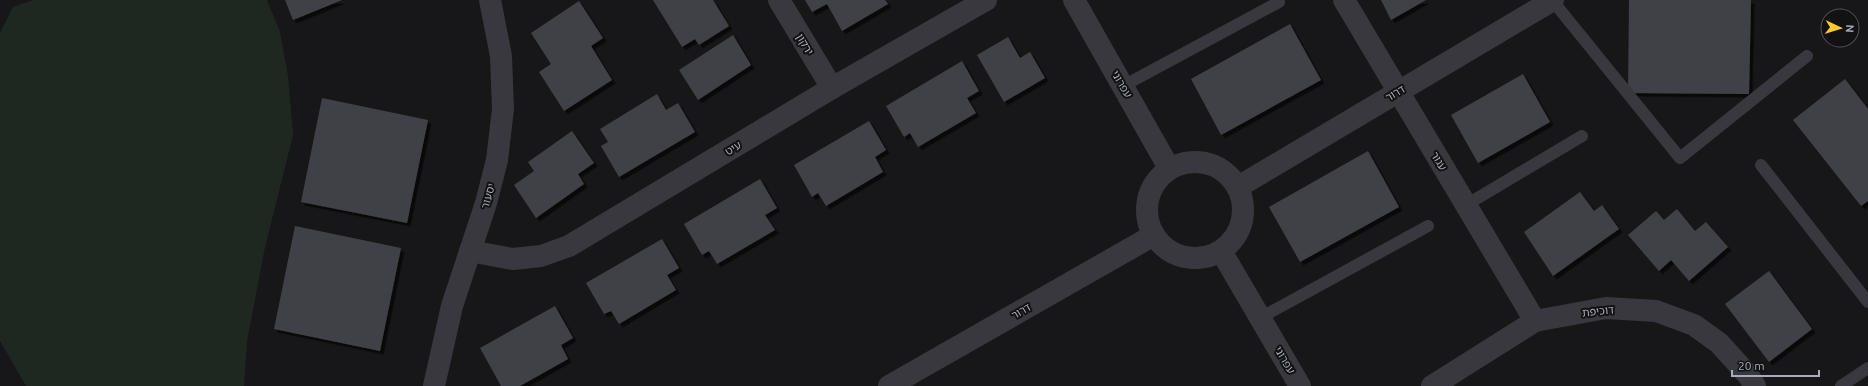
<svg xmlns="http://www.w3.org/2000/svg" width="1868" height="386" viewBox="0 0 1868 386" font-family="Ubuntu,'Noto Sans Hebrew',sans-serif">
  <defs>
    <filter id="shadow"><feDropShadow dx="3.5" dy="3.5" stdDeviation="0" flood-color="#0009"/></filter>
  </defs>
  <rect width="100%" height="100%" fill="#171719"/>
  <polygon fill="#1e2820" points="33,0 267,0 280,32 288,76 293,135 265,247 247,341 244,386 26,386 0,341 0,33 13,7"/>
  <g fill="#414146" filter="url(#shadow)">
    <polygon points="285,0 342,0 293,20"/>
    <polygon points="653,0 713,0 729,26 699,45 695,39 682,47"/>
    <polygon points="805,0 885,0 888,4 842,31 827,4 812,12"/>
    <polygon points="1381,0 1426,0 1391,20"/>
    <polygon points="1629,0 1751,0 1749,94 1628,93"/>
    <polygon points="579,1 603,38 591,46 612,80 564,111 539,72 551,64 531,33"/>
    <polygon points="1290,24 1321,80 1221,135 1191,79"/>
    <polygon points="733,35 751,65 698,100 679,70"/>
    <polygon points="1008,37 1020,58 1030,52 1045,78 1004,102 977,55"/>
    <polygon points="962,61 979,91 967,98 976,113 918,147 910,133 904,137 886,106"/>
    <polygon points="1523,74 1550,122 1478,163 1451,115"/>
    <polygon points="1845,79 1868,109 1868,201 1861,206 1793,120"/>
    <polygon points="657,94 666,110 678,103 695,132 619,177 601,146 608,142 600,129"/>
    <polygon points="322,98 428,120 407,223 301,202"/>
    <polygon points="869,121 886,150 875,157 883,172 826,206 818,193 812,197 794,165"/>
    <polygon points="572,131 594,163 578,174 584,184 536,218 514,185 534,171 528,162"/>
    <polygon points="1368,151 1399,207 1300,262 1269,207"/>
    <polygon points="760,179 777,208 765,215 775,230 717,264 709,251 702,255 684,224"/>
    <polygon points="1580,192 1594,211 1602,205 1619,229 1553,276 1524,232"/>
    <polygon points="1677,209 1695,231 1706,222 1728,247 1689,281 1671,260 1659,271 1628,235 1656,211 1664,220"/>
    <polygon points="295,226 401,248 380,351 274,329"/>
    <polygon points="662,239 679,268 667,275 676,290 619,324 611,311 604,314 586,283"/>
    <polygon points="1769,271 1812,329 1769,362 1725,304"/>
    <polygon points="555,306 573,338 561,345 568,359 520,386 501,386 480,348"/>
  </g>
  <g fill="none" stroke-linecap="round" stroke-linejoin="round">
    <g stroke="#38383e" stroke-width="12">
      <polyline points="1552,0 1680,158 1807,56"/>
      <polyline points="1123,86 1279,2"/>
      <polyline points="1761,165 1868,302"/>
      <polyline points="1466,205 1582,136"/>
      <polyline points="1260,318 1428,226"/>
      <polyline points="1841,386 1868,368"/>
    </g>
    <g stroke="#38383e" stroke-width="22">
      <polyline points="779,0 832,88"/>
      <polyline points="1074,0 1169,168"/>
      <polyline points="1344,0 1535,321"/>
      <polyline points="470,251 513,259 541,256 569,246 832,88 986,0"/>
      <polyline points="1221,251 1300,386"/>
      <polyline points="434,386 452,306 486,203 497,160 503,109 501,56 490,0"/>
      <polyline points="1432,386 1535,321 1606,308 1656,311 1694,325 1719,343 1748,375 1755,386"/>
    </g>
    <g stroke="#38383e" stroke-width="22">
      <circle cx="1195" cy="210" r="48"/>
      <polyline points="1238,187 1553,0"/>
      <polyline points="889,386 1154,235"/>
    </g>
  </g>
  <g text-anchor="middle" stroke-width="4" stroke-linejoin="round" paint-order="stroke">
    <g font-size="11" fill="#a8acba" stroke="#121214">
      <text transform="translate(805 44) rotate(59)" y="4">ירקון</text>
      <text transform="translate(1122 84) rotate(60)" y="4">עפרוני</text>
      <text transform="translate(1395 93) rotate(-31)" y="4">דרור</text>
      <text transform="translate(733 148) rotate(-31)" y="4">עיט</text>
      <text transform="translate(1439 161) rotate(59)" y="4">עגור</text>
      <text transform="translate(488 196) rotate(-74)" y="4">יסעור</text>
      <text transform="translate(1021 311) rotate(-30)" y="4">דרור</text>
      <text transform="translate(1598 311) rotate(-6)" y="4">דוכיפת</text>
      <text transform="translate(1285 360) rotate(60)" y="4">עפרוני</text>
    </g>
  </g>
  <g transform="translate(1840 28) rotate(94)"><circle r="19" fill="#121214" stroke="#4e5056"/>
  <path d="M0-3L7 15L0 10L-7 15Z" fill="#feca2a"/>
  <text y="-6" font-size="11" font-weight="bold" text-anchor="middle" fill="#a8acba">N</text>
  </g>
  <path d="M1732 370v6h87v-6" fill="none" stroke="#a8acba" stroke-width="2"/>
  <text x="1738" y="370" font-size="12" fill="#a8acba" stroke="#121214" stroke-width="3" paint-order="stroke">20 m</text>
</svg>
